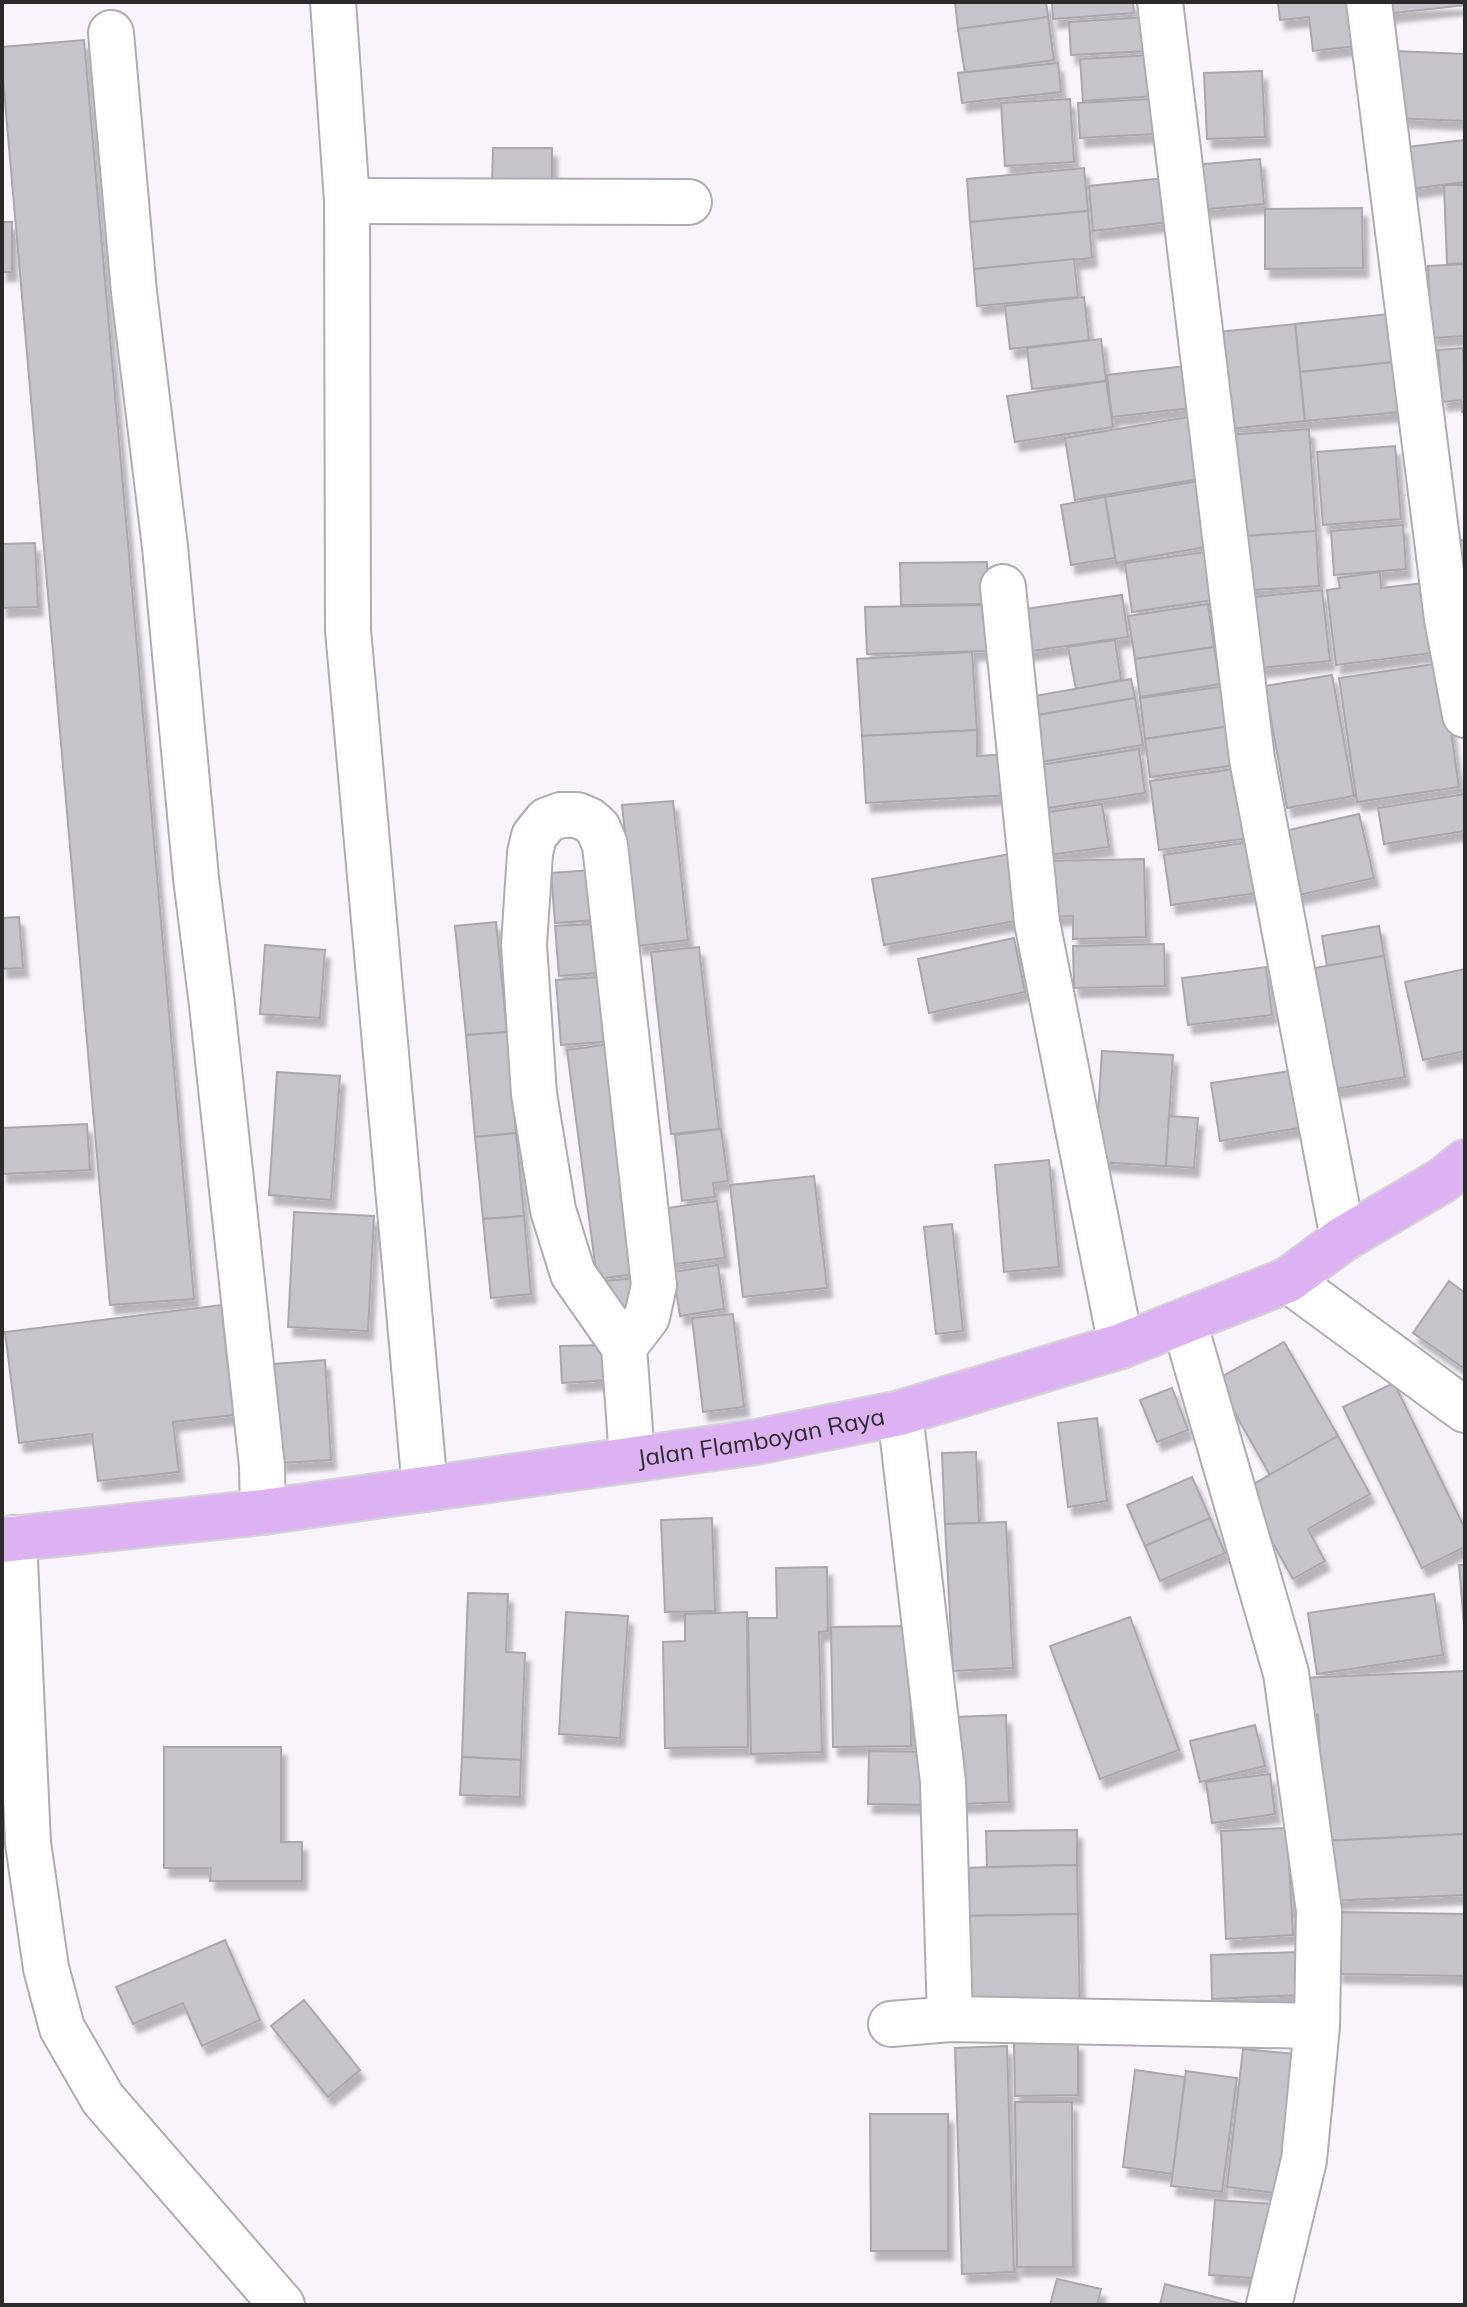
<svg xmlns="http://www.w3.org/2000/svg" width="1467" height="2307" viewBox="0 0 1467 2307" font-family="Mulish,sans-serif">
  <defs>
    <filter id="shadow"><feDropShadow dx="5" dy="9" stdDeviation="2" flood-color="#0004"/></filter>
  </defs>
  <rect width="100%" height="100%" fill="#f9f4fc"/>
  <g fill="#c7c3cb" stroke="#aba6ae" stroke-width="2" filter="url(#shadow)">
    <polygon points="955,2 1046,2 1048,17 958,29"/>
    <polygon points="1052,2 1133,2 1134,13 1053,19"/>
    <polygon points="1278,2 1353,2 1357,46 1313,51 1309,17 1280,20"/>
    <polygon points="1375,2 1465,2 1465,5 1377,15"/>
    <polygon points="1048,17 1054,60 965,73 958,29"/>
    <polygon points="1147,17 1149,51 1071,55 1069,22"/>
    <polygon points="84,40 194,1299 110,1305 2,67 2,47"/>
    <polygon points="1394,51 1465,54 1465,121 1391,118"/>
    <polygon points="1153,55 1155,96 1083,101 1080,59"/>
    <polygon points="1058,63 1061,92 962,103 958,73"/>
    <polygon points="1262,71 1265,137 1207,139 1204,73"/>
    <polygon points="1070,99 1074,162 1005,166 1001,103"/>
    <polygon points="1153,99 1154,134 1080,138 1078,103"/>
    <polygon points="1465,140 1465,182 1403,190 1398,148"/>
    <polygon points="493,148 552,148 552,187 492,186"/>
    <polygon points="1260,159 1264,204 1198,210 1194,165"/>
    <polygon points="1084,168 1088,211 970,222 967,179"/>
    <polygon points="1164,178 1169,222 1093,231 1089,186"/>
    <polygon points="1444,185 1465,185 1465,263 1447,264"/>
    <polygon points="1362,208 1363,268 1265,269 1265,209"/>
    <polygon points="1088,211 1092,258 974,269 970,222"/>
    <rect x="2" y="222" width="10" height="50"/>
    <polygon points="1074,259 1078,297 977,306 974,269"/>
    <polygon points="1465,264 1465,336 1431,338 1428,266"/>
    <polygon points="1084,297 1089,340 1010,349 1005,306"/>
    <polygon points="1389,314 1394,362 1300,372 1295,324"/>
    <polygon points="1295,324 1305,421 1219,430 1209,333"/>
    <polygon points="1101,339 1106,381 1032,389 1027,348"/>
    <polygon points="1463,348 1465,412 1462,412 1461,400 1442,402 1438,350"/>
    <polygon points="1394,362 1400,412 1305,421 1300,372"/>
    <polygon points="1186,366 1191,408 1112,417 1107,375"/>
    <polygon points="1106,381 1113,427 1015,442 1007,396"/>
    <polygon points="1188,417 1199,479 1075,500 1065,438"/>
    <polygon points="1309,429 1316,531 1233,537 1226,435"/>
    <polygon points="1395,446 1401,519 1323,525 1317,452"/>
    <polygon points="1199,481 1211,546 1116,563 1105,497"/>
    <polygon points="1105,497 1115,558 1071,565 1061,505"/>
    <polygon points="1403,525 1406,569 1334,575 1331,531"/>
    <polygon points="1316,531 1319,586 1236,591 1233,537"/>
    <polygon points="1465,540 1465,593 1452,541"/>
    <polygon points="35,543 38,607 2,608 2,544"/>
    <polygon points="1206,552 1213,600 1132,612 1125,563"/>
    <polygon points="987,562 987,604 901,605 900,563"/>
    <polygon points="1380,572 1381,588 1423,583 1432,653 1336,665 1327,590 1340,588 1338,578"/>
    <polygon points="1322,590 1330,661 1251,669 1244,598"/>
    <polygon points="1122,595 1128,637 1017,653 1011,611"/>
    <polygon points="1208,604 1214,647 1135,659 1128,616"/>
    <polygon points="988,605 989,651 867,654 865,607"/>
    <polygon points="1115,640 1121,680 1076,689 1068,647"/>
    <polygon points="1214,647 1220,684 1140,697 1135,659"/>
    <polygon points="972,652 977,730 862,736 857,659"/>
    <polygon points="1441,663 1459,787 1357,802 1339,678"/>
    <polygon points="1332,675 1354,796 1287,808 1265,686"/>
    <polygon points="1131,679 1135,698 1032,716 1029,697"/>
    <polygon points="1226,686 1231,726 1145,739 1140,698"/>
    <polygon points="1135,698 1143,745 1040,762 1032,716"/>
    <polygon points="1231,726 1237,765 1150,777 1145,739"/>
    <polygon points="977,730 977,756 1008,754 1011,795 866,803 862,736"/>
    <polygon points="1139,749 1145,793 1035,810 1028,767"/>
    <polygon points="1241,768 1250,838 1159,850 1150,781"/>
    <polygon points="1465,794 1465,831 1384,844 1378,808"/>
    <polygon points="673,801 688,940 637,946 622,805"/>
    <polygon points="1102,804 1109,847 1041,856 1035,814"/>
    <polygon points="1359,814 1374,878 1295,896 1280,832"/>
    <polygon points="1250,842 1257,893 1171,905 1164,855"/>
    <polygon points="1021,852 1033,918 884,945 872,879"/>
    <polygon points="1144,859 1146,937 1073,939 1073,916 1049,917 1047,861"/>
    <polygon points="592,870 595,920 555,923 551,873"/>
    <polygon points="19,917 23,968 2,969 2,918"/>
    <polygon points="496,922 507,1032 466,1035 455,926"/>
    <polygon points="595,924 598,973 559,976 555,926"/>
    <polygon points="1379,926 1384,956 1327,966 1322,936"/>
    <polygon points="1014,938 1025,992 929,1013 918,959"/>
    <polygon points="1164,944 1165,986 1074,988 1073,946"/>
    <polygon points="265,945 325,950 320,1018 260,1014"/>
    <polygon points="699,947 719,1129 671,1134 651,952"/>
    <polygon points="1384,956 1405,1077 1318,1092 1297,971"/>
    <polygon points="1266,967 1272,1015 1188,1025 1182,978"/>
    <polygon points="1465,969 1465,1051 1423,1060 1405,982"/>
    <polygon points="599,977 604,1042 561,1045 556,980"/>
    <polygon points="507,1032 516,1133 475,1137 466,1035"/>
    <polygon points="611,1044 642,1273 597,1279 567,1050"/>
    <polygon points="1102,1051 1173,1055 1166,1166 1095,1162"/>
    <polygon points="1297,1070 1305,1127 1220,1141 1211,1083"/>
    <polygon points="277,1072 340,1076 331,1200 269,1195"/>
    <polygon points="1169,1116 1198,1118 1194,1168 1166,1166"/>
    <polygon points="87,1124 90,1170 2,1174 2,1128"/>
    <polygon points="721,1129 728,1181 713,1183 715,1197 682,1201 675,1135"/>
    <polygon points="516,1133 524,1216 483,1219 475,1137"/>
    <polygon points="1049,1160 1059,1267 1004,1272 995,1165"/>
    <polygon points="814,1176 827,1288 743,1297 730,1185"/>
    <polygon points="717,1201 725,1258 668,1265 660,1209"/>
    <polygon points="294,1212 374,1216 368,1331 288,1327"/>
    <polygon points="524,1216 531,1294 491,1298 483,1219"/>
    <polygon points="952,1224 963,1331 936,1334 924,1227"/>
    <polygon points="718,1265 724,1309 680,1316 673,1272"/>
    <polygon points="641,1278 642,1311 603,1313 602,1281"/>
    <polygon points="1449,1281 1465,1293 1465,1369 1413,1333"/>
    <polygon points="221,1305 234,1415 173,1422 179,1472 98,1481 92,1434 19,1443 5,1332"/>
    <polygon points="733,1314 744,1407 703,1412 692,1318"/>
    <polygon points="1284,1342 1338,1436 1270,1475 1216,1380"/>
    <polygon points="609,1345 611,1380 562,1383 560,1346"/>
    <polygon points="325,1360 331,1460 281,1463 274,1364"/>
    <polygon points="1394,1383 1465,1529 1465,1547 1422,1568 1343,1407"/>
    <polygon points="1172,1388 1188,1430 1157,1442 1140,1400"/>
    <polygon points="1097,1418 1107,1501 1068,1507 1058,1423"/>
    <polygon points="1338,1436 1370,1494 1308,1529 1325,1561 1293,1579 1243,1490"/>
    <polygon points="976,1452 979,1523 945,1524 942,1453"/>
    <polygon points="1192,1477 1210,1518 1145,1546 1127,1505"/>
    <polygon points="712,1518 715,1611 665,1612 661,1520"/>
    <polygon points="1210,1518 1225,1553 1160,1581 1145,1546"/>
    <polygon points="1006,1522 1013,1668 953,1671 945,1524"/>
    <polygon points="1459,1565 1465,1565 1465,1637"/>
    <polygon points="827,1567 828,1631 819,1632 822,1752 751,1754 748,1618 777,1618 776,1568"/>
    <polygon points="468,1593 508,1594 506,1652 525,1653 521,1760 462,1757"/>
    <polygon points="1434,1594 1443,1655 1317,1674 1308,1613"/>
    <polygon points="566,1612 628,1616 620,1738 559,1734"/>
    <polygon points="747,1612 748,1747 665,1748 663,1642 685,1641 685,1614"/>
    <polygon points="1130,1617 1179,1750 1100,1779 1050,1646"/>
    <polygon points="910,1626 911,1746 833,1747 831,1627"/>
    <polygon points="1465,1671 1465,1834 1324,1841 1318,1715 1301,1715 1299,1678"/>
    <polygon points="1006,1715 1009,1802 959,1804 955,1717"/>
    <polygon points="1255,1725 1265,1766 1200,1782 1190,1741"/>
    <polygon points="164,1747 281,1747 281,1842 302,1842 302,1881 210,1881 211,1868 164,1868"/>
    <polygon points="869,1751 925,1752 924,1805 868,1804"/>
    <polygon points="462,1757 521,1760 520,1797 460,1795"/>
    <polygon points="1270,1774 1275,1814 1212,1823 1206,1782"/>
    <polygon points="1287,1828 1293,1935 1226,1939 1221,1831"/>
    <polygon points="1077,1830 1077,1865 987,1867 986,1831"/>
    <polygon points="1465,1834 1465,1895 1327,1901 1324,1841"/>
    <polygon points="1077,1865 1078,1914 958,1916 957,1868"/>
    <polygon points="1339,1912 1465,1914 1465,1976 1338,1974"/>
    <polygon points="1078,1914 1080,2011 959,2013 958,1916"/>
    <polygon points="225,1940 260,2020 202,2046 183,2003 133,2024 116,1987"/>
    <polygon points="1298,1952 1300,1995 1212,1999 1211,1955"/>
    <polygon points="304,2000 360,2070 328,2097 271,2026"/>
    <polygon points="1078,2042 1078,2095 1015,2096 1014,2043"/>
    <polygon points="1007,2046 1014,2272 962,2274 955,2048"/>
    <polygon points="1243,2049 1306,2055 1291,2195 1227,2187"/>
    <polygon points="1135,2070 1185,2077 1173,2174 1123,2167"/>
    <polygon points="1186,2071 1237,2078 1222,2192 1171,2186"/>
    <polygon points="1015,2102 1072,2102 1073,2267 1017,2267"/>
    <polygon points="870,2114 948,2114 948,2251 871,2251"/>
    <polygon points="1215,2200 1275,2204 1270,2279 1209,2275"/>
    <polygon points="1057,2279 1101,2289 1097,2305 1050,2305"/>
    <polygon points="1165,2284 1246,2305 1160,2305"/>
  </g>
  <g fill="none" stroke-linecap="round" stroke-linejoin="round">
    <g stroke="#b0abb3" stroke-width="48">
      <g id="minor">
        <polyline points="333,2 347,201 348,630 425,1489"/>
        <polyline points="1160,2 1252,759 1343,1239"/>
        <polyline points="1369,2 1447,619 1465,715"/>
        <polyline points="111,33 134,292 165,547 196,878 212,1005 262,1466 263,1512"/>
        <polyline points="347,201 689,202"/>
        <polyline points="1003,587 1037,922 1121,1346"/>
        <polyline points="1288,1280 1465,1410"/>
        <polyline points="1184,1322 1286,1673 1319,1911 1317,2026 1304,2160 1269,2305"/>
        <polyline points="624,1347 647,1317 654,1285 605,845 598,828 589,820 577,815 561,815 547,820 534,836 530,853 524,945 534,1094 553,1210 573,1274 624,1347 632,1458"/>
        <polyline points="900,1413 943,1782 950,2019"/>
        <polyline points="14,1538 28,1843 46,1968 62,2028 103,2099 282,2305"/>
        <polyline points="891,2024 950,2019 1317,2026"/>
      </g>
    </g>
    <g stroke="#d5d4d5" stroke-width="48">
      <g id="major">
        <path id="s1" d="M2,1540L263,1512L756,1442L900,1413L1121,1346L1288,1280L1343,1239L1443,1180L1465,1162"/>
      </g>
    </g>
    <use href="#minor" stroke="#fff" stroke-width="44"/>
    <use href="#major" stroke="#dcb2f3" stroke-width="44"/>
  </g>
  <g text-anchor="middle" stroke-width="8" stroke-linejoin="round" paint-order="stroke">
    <g font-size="24" fill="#2b292c" stroke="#fff">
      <text dy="8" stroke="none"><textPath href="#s1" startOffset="766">Jalan Flamboyan Raya</textPath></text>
    </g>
  </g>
  <rect width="1467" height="2307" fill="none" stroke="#2b292c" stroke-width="8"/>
</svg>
